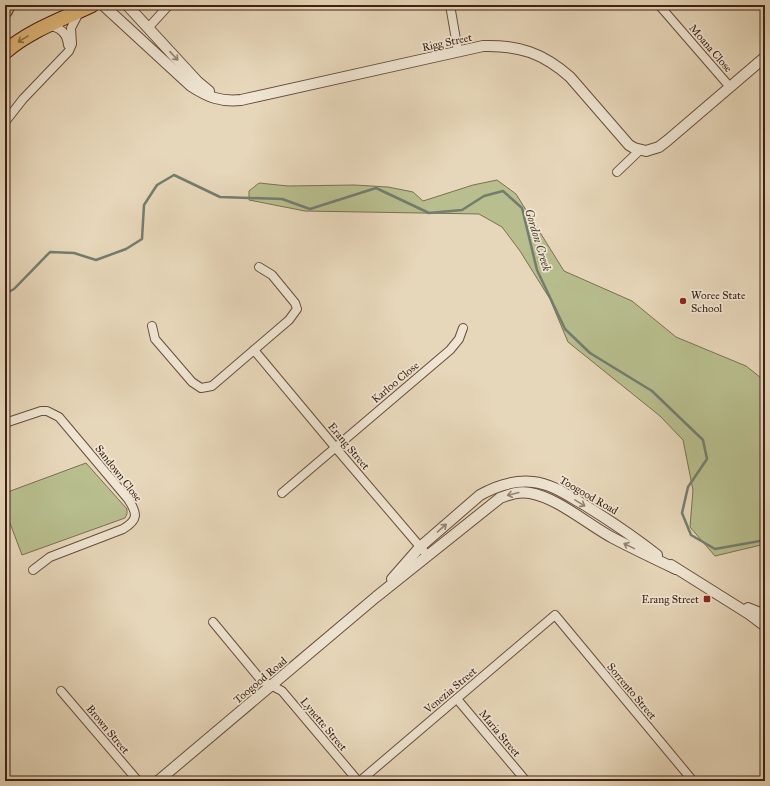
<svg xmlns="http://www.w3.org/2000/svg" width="770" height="786" viewBox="0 0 770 786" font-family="'IM FELL Great Primer',serif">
  <rect width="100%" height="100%" fill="#e7d7ba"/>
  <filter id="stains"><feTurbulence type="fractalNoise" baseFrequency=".005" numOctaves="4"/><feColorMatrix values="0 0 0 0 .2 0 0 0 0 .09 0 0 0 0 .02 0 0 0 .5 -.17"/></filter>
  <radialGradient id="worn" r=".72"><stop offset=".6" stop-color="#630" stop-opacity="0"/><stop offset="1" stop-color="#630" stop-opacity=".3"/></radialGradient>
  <g fill="#b8be8e" stroke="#7b7051">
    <polygon points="497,180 516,194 564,271 632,301 676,337 746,366 765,381 765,544 715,556 690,527 693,490 683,440 660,416 568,342 550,299 520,251 502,227 479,214 305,211 249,200 249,191 259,183 288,186 354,185 388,187 413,192 423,201 473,185"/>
    <polygon points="86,463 127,509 127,514 125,518 22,555 5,510 5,493"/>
  </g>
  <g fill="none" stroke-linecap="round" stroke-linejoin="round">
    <polyline stroke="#737d6f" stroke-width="2.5" points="5,294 14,289 50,252 74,253 96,260 126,249 142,239 144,205 157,185 174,175 220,197 282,199 310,209 376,188 429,213 462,210 484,196 503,191 522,208 537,270 565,329 590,353 652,391 703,440 707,459 688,487 682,513 691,535 715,549 765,540"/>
    <g stroke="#684e3e" stroke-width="10">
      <g id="minor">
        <polyline points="450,5 458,51"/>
        <polyline points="659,5 730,87"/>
        <path d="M49,26C61,27 67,34 68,45"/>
        <polyline points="148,28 169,5"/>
        <polyline points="5,122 23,99 69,51 72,44 71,28 80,11"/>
        <polyline points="617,172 640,150"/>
        <polyline points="152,326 155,339 192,382 201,388 212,386 289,320 297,309 295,303 272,275 259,267"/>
        <polyline points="254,350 335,447 428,556"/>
        <path d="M5,423L41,411H47L59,417L128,499C138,514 138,520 123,529L50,557L33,570"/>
        <polyline points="282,493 450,350 459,339 463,328"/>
        <polyline points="213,622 261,680 282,691 358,781"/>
        <polyline points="61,691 138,781"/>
        <polyline points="457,699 526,781"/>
        <polyline points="360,781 555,615 693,781"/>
      </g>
    </g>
    <g stroke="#684e3e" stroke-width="12">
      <g id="tertiary">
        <path d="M103,5L191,86C208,97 220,102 241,100L483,46C519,45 543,53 570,77L629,145L634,148L646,151L659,147L668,140L765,57"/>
        <polyline points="127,5 197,81 209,91"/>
        <polyline points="671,565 749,614 765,626"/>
        <path d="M392,579L420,547L480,495C496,486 514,480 533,482C552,484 567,495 583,504C609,520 633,536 657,555"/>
        <polyline points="748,608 765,615"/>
        <path d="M158,781L376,597L500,498C510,494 519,491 530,493C558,498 587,524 613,538C634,549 655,559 676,569"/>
      </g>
    </g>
    <g stroke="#3e2114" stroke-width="16">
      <g id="motorway">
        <polyline points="5,11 8,5"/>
        <path d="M5,52C30,30 63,19 92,5"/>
      </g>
    </g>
    <use href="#minor" stroke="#efe5d2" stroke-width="8"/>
    <use href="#tertiary" stroke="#efe5d2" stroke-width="10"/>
    <use href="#motorway" stroke="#e4bc7d" stroke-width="14"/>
  </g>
  <defs><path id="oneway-shaft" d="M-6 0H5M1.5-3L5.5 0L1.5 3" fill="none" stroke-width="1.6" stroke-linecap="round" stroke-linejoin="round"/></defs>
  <use stroke="#916e48" href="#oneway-shaft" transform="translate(23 39) rotate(148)"/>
  <g stroke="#968373">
    <use href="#oneway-shaft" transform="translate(174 56) rotate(47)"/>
    <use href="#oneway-shaft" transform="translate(513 494) rotate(166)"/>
    <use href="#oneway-shaft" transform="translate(580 503) rotate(31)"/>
    <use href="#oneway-shaft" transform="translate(442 528) rotate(-41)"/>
    <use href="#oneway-shaft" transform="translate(629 546) rotate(-154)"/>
  </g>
  <g fill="#8f2418" stroke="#efe5d2" stroke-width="1.5">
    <circle cx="683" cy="301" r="4"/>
    <rect x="703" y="595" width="8" height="8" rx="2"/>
  </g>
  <g text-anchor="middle" stroke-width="3.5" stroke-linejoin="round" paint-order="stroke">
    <g font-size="11" fill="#3e2114" stroke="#efe5d2">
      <text transform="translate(447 42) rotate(-12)" y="4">Rigg Street</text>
      <text transform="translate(711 48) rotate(49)" y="4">Moana Close</text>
      <text transform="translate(395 382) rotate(-40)" y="4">Karloo Close</text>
      <text transform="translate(349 446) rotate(50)" y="4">Erang Street</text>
      <text transform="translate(119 473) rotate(52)" y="4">Sandown Close</text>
      <text transform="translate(589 495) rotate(30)" y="4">Toogood Road</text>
      <text transform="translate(260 680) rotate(-40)" y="4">Toogood Road</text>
      <text transform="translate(450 690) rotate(-40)" y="4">Venezia Street</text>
      <text transform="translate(632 691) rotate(50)" y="4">Sorrento Street</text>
      <text transform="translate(324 724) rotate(50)" y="4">Lynette Street</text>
      <text transform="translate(108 729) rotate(50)" y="4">Brown Street</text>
      <text transform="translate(500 733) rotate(50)" y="4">Maria Street</text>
    </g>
    <g font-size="11" fill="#3e2114" stroke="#efe5d2" text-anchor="start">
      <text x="691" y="299">Woree State<tspan x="691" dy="13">School</tspan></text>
      <text x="699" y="603" text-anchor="end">Erang Street</text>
    </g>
    <g font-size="12" font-style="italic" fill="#54473a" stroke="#efe5d2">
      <text transform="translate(538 240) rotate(73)" y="4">Gordon Creek</text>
    </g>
  </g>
  <rect width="770" height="786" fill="none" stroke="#e7d7ba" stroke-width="20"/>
  <rect x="6" y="6" width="758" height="774" fill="none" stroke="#3e2114" stroke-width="2"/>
  <rect x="10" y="10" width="750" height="766" fill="none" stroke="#3e2114"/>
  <rect width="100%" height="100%" filter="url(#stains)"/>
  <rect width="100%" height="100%" fill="url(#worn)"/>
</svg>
